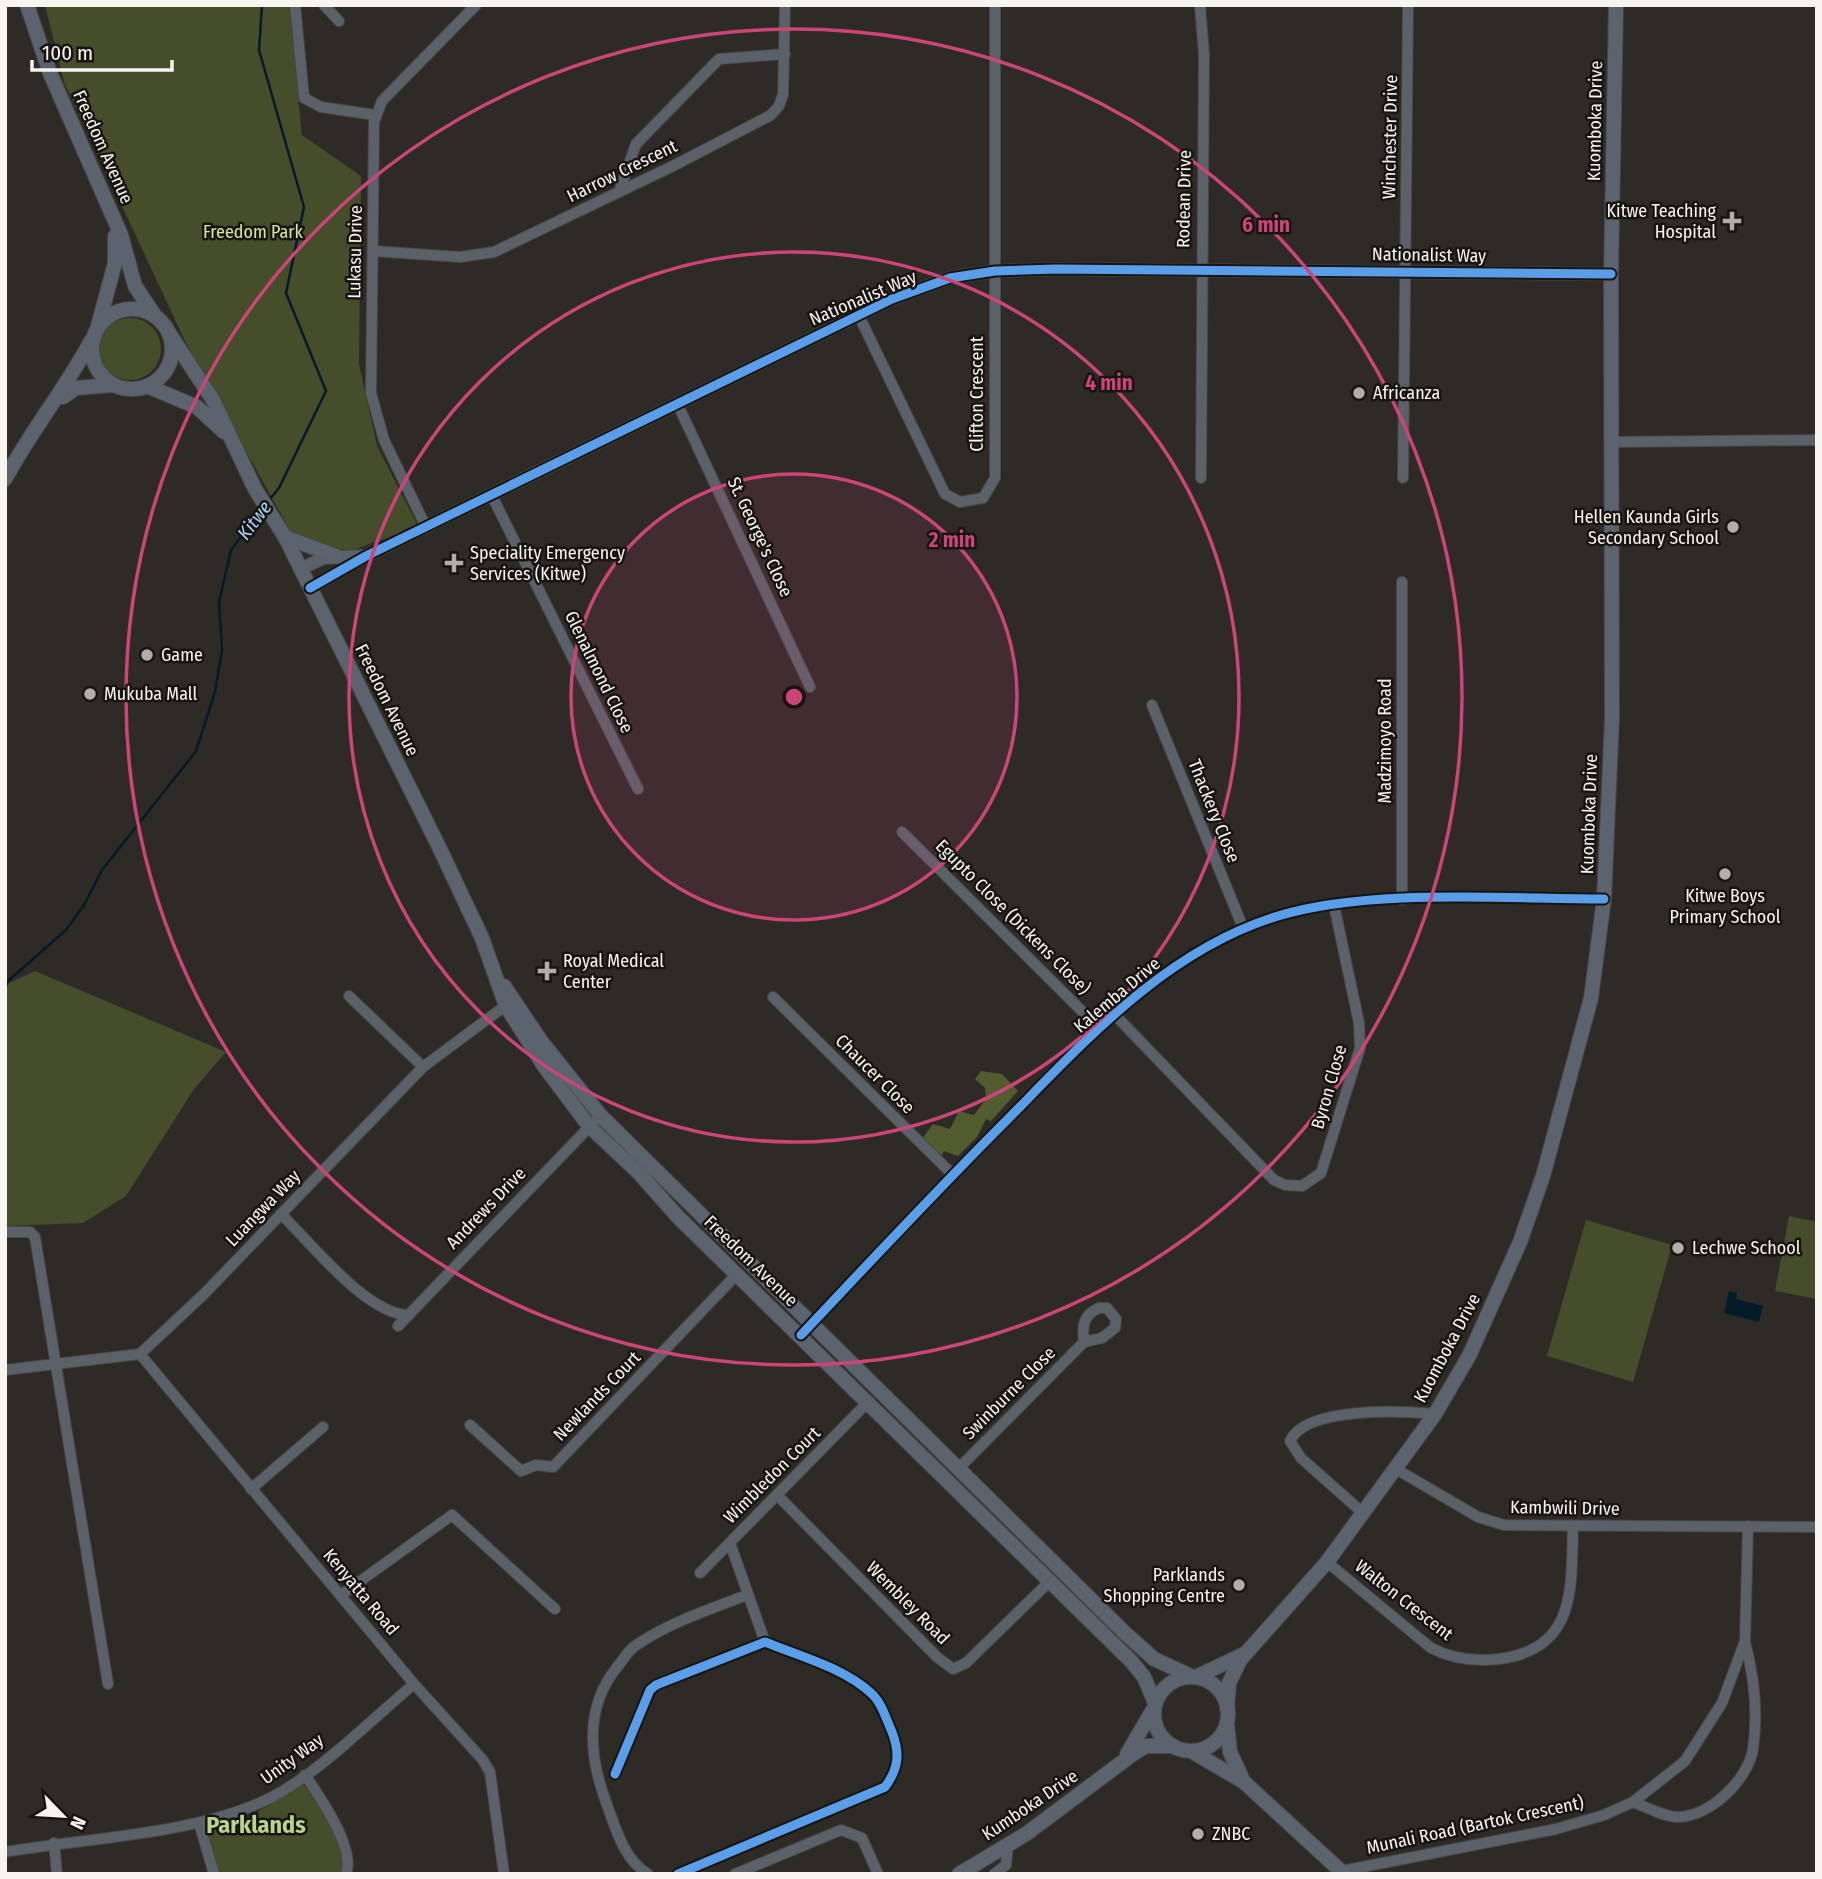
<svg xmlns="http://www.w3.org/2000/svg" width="1822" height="1879" viewBox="0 0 1822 1879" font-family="'Fira Sans Condensed',sans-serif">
  <rect width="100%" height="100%" fill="#2e2b27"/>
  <g fill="#454d2b">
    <polygon points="45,5 289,5 302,135 361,176 359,364 377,446 418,526 348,552 292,534 186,343 64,82"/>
    <circle cx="130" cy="349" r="31"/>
    <polygon points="35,971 226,1052 194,1089 126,1196 83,1223 5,1226 5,985"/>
    <polygon points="1789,1216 1817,1222 1817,1299 1775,1291"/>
    <polygon points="1586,1220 1672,1245 1633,1382 1547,1356"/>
    <polygon points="303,1784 328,1814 345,1868 342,1874 219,1874 206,1826 244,1820"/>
  </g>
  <polygon fill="#525c2e" points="981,1071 1002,1074 1018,1091 991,1121 986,1119 977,1137 958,1156 944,1151 940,1158 922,1139 933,1124 950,1129 959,1111 974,1115 986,1099 985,1088 975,1079"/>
  <polygon fill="#041b29" points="1729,1291 1737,1293 1736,1299 1763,1306 1759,1322 1724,1313"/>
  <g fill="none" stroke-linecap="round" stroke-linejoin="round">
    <g stroke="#041b29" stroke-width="2.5">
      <polyline points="262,5 259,50 304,207 286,293 326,391 279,488 269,500"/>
      <polyline points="5,988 8,981 66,930 84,905 102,870 196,751 215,692 222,650 219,602 231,550 263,508"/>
    </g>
    <g stroke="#494744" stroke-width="12">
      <g id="minor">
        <polyline points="295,5 304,98 321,107 375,115"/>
        <polyline points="324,5 339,21"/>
        <polyline points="1200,5 1204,55 1201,478"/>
        <polyline points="619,192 636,144 719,59 785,54"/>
        <polyline points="373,251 460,257 494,252 673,166 771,115 779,106 783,95 785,5"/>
        <polyline points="858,314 945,494 960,502 983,498 995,478 995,5"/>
        <polyline points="677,403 810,687"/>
        <polyline points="1613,442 1817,440"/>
        <polyline points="1403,478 1408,5"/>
        <polyline points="492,496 638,789"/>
        <polyline points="426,527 384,440 371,393 374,122 382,101 476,5"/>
        <polyline points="1152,705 1244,930"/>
        <polyline points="902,832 1098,1027"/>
        <polyline points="1402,900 1402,582"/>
        <polyline points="349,996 423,1067"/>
        <polyline points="773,997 953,1175"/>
        <polyline points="1114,1014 1274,1180 1285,1185 1302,1186 1321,1173 1360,1048 1359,1023 1334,905"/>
        <path d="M281,1214C311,1243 367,1315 409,1315"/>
        <polyline points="5,1232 30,1232 35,1237 108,1684"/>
        <path d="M1099,1308H1107L1116,1319L1115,1328L1102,1338L1084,1342C1082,1326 1083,1315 1099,1308Z"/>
        <polyline points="398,1326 594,1122"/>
        <path d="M801,1335C869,1263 936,1191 1006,1121C1085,1041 1166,950 1278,916C1370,888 1506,899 1604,899"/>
        <polyline points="140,1354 414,1684 482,1759 490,1772 504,1874"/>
        <polyline points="5,1370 140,1354 204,1294 423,1067 509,1003"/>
        <polyline points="470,1425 521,1471 536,1465 553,1467 737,1274"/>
        <polyline points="959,1468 1084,1342"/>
        <polyline points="1396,1469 1478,1517 1504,1525 1817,1527"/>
        <polyline points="251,1489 323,1427"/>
        <polyline points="777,1495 937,1657 953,1669 966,1663 1050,1581"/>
        <path d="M1363,1513L1301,1458L1290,1441C1306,1406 1402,1411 1435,1414"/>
        <polyline points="730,1543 765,1642"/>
        <path d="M1327,1562L1431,1648C1453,1659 1475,1662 1499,1659C1577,1649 1571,1588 1573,1526"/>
        <polyline points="700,1573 869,1401"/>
        <polyline points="341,1595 452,1515 555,1609"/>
        <path d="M615,1774L650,1690L656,1685L765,1642C799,1656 845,1668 872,1694C882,1703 886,1719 892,1732C900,1753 899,1768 885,1787L678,1874"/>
        <path d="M305,1775C319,1796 356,1848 346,1874"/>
        <path d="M1633,1802C1647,1807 1663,1817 1679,1817C1710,1816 1748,1780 1753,1749C1758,1715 1754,1676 1745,1642"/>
        <polyline points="199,1823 214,1874"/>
        <polyline points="54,1843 57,1874"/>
        <path d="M5,1852C85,1838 202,1834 272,1797C320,1772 372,1719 414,1684"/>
        <polyline points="1342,1871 1556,1829 1604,1815 1633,1802 1685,1761 1722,1703 1745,1641 1748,1526"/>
        <path d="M648,1874C624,1860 615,1827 606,1802C589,1756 584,1707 618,1666C623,1660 628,1651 635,1646C668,1623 710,1609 747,1595"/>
        <polyline points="735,1874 841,1830 862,1838 878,1874"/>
        <polyline points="994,1874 1006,1865 1008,1844"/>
      </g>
    </g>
    <g stroke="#494744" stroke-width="14">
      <g id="tertiary">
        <polyline points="300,569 324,558 362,556"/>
        <polyline points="310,588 366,556 892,299 950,278 995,271 1056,269 1611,274"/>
      </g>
    </g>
    <g stroke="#494744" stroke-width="16">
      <g id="secondary">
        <polyline points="27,5 50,73 121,235 135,286 155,316"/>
        <circle cx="132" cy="349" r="40"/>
        <polyline points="98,326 115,263 115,236"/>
        <polyline points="169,333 213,400 255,489 285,537 440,849 482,938 506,1006 544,1066 589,1126 639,1173 678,1217 1131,1661 1144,1677 1155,1703"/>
        <polyline points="147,386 197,407 224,432"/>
        <polyline points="63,397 76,388 112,385"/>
        <path d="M5,479C31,431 65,389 91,341"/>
        <polyline points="285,537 336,556"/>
        <polyline points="504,986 541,1041 601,1116 1125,1633 1154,1659 1191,1676"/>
        <circle cx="1191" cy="1714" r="37"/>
        <polyline points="1196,1677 1242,1655"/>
        <polyline points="1227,1708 1229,1683 1240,1660 1327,1562 1435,1414 1469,1356 1520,1242 1543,1176 1591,998 1604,899 1612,719 1611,274 1616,5"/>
        <polyline points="1227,1724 1230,1752 1242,1778"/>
        <polyline points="1191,1751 1244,1782 1344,1874"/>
        <polyline points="1127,1754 1154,1708"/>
        <polyline points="959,1874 1026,1834 1133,1754 1146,1746 1173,1746"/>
      </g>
    </g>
    <use href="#minor" stroke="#5b6169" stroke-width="10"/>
    <use href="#tertiary" stroke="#5b6169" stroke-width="12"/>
    <use href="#secondary" stroke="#5b636f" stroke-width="14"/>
    <g stroke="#171411" stroke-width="13">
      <g id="cycleway">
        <polyline points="310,588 366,556 892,299 950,278 995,271 1056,269 1611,274"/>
        <path d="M801,1335C869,1263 936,1191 1006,1121C1085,1041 1166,950 1278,916C1370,888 1506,899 1604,899"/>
        <path d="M615,1774L650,1690L656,1685L765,1642C799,1656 845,1668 872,1694C882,1703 886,1719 892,1732C900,1753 899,1768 885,1787L678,1874"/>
      </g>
    </g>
    <use href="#cycleway" stroke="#5a9eea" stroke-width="9"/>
  </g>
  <circle cx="794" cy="697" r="223" fill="#cd4479" fill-opacity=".12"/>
  <g fill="none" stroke="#cd4479" stroke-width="3.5">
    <circle cx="794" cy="697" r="223"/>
    <circle cx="794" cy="697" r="445"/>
    <circle cx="794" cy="697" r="668"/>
  </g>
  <g fill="#b1aea9" stroke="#171411" stroke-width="2.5">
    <path d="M1728.5 210.5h7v7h7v7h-7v7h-7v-7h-7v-7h7z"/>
    <circle cx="1359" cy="393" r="7"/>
    <circle cx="1733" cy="527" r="7"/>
    <path d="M450.5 552.5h7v7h7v7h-7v7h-7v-7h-7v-7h7z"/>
    <circle cx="147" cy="655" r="7"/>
    <circle cx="90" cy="694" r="7"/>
    <circle cx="1725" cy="874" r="7"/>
    <path d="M543.5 960.5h7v7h7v7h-7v7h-7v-7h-7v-7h7z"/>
    <circle cx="1678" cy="1248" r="7"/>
    <circle cx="1239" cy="1585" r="7"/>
    <circle cx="1198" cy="1834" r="7"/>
  </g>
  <g text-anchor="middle" stroke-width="5" stroke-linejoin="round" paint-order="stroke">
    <g font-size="18" fill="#f8f4ef" stroke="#171411">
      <text transform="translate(1595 121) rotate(-89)" y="6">Kuomboka Drive</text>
      <text transform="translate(1390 137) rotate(-89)" y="6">Winchester Drive</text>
      <text transform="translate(103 147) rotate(66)" y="6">Freedom Avenue</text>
      <text transform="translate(622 171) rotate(-26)" y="6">Harrow Crescent</text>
      <text transform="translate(1184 199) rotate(-89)" y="6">Rodean Drive</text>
      <text transform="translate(355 252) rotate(-89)" y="6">Lukasu Drive</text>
      <text transform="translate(1429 255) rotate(1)" y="6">Nationalist Way</text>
      <text transform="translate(863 298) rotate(-23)" y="6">Nationalist Way</text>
      <text transform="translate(977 394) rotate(-90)" y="6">Clifton Crescent</text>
      <text transform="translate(760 537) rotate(65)" y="6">St. George's Close</text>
      <text transform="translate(599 672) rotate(64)" y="6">Glenalmond Close</text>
      <text transform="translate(387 700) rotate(64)" y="6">Freedom Avenue</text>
      <text transform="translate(1385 741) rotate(-90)" y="6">Madzimoyo Road</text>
      <text transform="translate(1214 811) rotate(68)" y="6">Thackery Close</text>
      <text transform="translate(1589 814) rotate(-88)" y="6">Kuomboka Drive</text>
      <text transform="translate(1013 917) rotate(45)" y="6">Egupto Close (Dickens Close)</text>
      <text transform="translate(1117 995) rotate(-40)" y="6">Kalemba Drive</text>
      <text transform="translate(875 1074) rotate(45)" y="6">Chaucer Close</text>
      <text transform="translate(1329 1087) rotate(-74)" y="6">Byron Close</text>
      <text transform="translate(263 1208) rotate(-46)" y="6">Luangwa Way</text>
      <text transform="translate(486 1208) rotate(-46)" y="6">Andrews Drive</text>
      <text transform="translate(751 1261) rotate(44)" y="6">Freedom Avenue</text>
      <text transform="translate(1447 1348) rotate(-62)" y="6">Kuomboka Drive</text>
      <text transform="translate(1009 1393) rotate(-45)" y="6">Swinburne Close</text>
      <text transform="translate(597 1396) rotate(-46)" y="6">Newlands Court</text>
      <text transform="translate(772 1475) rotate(-45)" y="6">Wimbledon Court</text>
      <text transform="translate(1565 1508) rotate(1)" y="6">Kambwili Drive</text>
      <text transform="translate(361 1592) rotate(50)" y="6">Kenyatta Road</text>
      <text transform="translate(1404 1600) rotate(38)" y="6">Walton Crescent</text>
      <text transform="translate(908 1603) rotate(45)" y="6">Wembley Road</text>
      <text transform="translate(292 1759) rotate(-36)" y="6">Unity Way</text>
      <text transform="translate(1030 1805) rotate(-34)" y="6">Kumboka Drive</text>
      <text transform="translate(1475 1825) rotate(-12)" y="6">Munali Road (Bartok Crescent)</text>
    </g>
    <g font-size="18" fill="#f8f4ef" stroke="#171411" text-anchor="start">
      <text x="1716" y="217" text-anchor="end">Kitwe Teaching<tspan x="1716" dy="21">Hospital</tspan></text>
      <text x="1373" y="399">Africanza</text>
      <text x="1719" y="523" text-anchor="end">Hellen Kaunda Girls<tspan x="1719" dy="21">Secondary School</tspan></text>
      <text x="470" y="559">Speciality Emergency<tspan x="470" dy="21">Services (Kitwe)</tspan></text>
      <text x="161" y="661">Game</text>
      <text x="104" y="700">Mukuba Mall</text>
      <text x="1725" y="902" text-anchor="middle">Kitwe Boys<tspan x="1725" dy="21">Primary School</tspan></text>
      <text x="563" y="967">Royal Medical<tspan x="563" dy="21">Center</tspan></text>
      <text x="1692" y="1254">Lechwe School</text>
      <text x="1225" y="1581" text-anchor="end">Parklands<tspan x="1225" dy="21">Shopping Centre</tspan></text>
      <text x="1212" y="1840">ZNBC</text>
    </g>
    <g font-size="18" fill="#d5e997" stroke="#171411">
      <text x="253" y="238">Freedom Park</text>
    </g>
    <g font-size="19" font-style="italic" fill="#a9d7f6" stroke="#171411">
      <text transform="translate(254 520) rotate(-53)" y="7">Kitwe</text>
    </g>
    <g font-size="24" font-weight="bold" fill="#b9d38b" stroke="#171411">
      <text x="256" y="1833">Parklands</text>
    </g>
  </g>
  <circle cx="794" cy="697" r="10" fill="#cd4479" stroke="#171411" stroke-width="3.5"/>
  <g font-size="21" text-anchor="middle" font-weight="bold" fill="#cd4479" stroke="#171411" stroke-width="5" stroke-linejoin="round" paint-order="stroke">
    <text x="1266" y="232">6 min</text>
    <text x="1109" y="390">4 min</text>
    <text x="952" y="547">2 min</text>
  </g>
  <rect width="1822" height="1879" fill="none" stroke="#f8f4ef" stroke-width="14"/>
  <g transform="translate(63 1816) rotate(115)" stroke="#171411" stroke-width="5" paint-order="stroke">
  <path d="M0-5L12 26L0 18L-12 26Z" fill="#f8f4ef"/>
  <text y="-10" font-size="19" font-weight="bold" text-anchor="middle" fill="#f8f4ef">N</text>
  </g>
  <path d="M32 60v10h140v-10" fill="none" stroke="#f8f4ef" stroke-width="3.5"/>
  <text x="42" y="60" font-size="21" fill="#f8f4ef" stroke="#171411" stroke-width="5" paint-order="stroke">100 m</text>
</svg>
